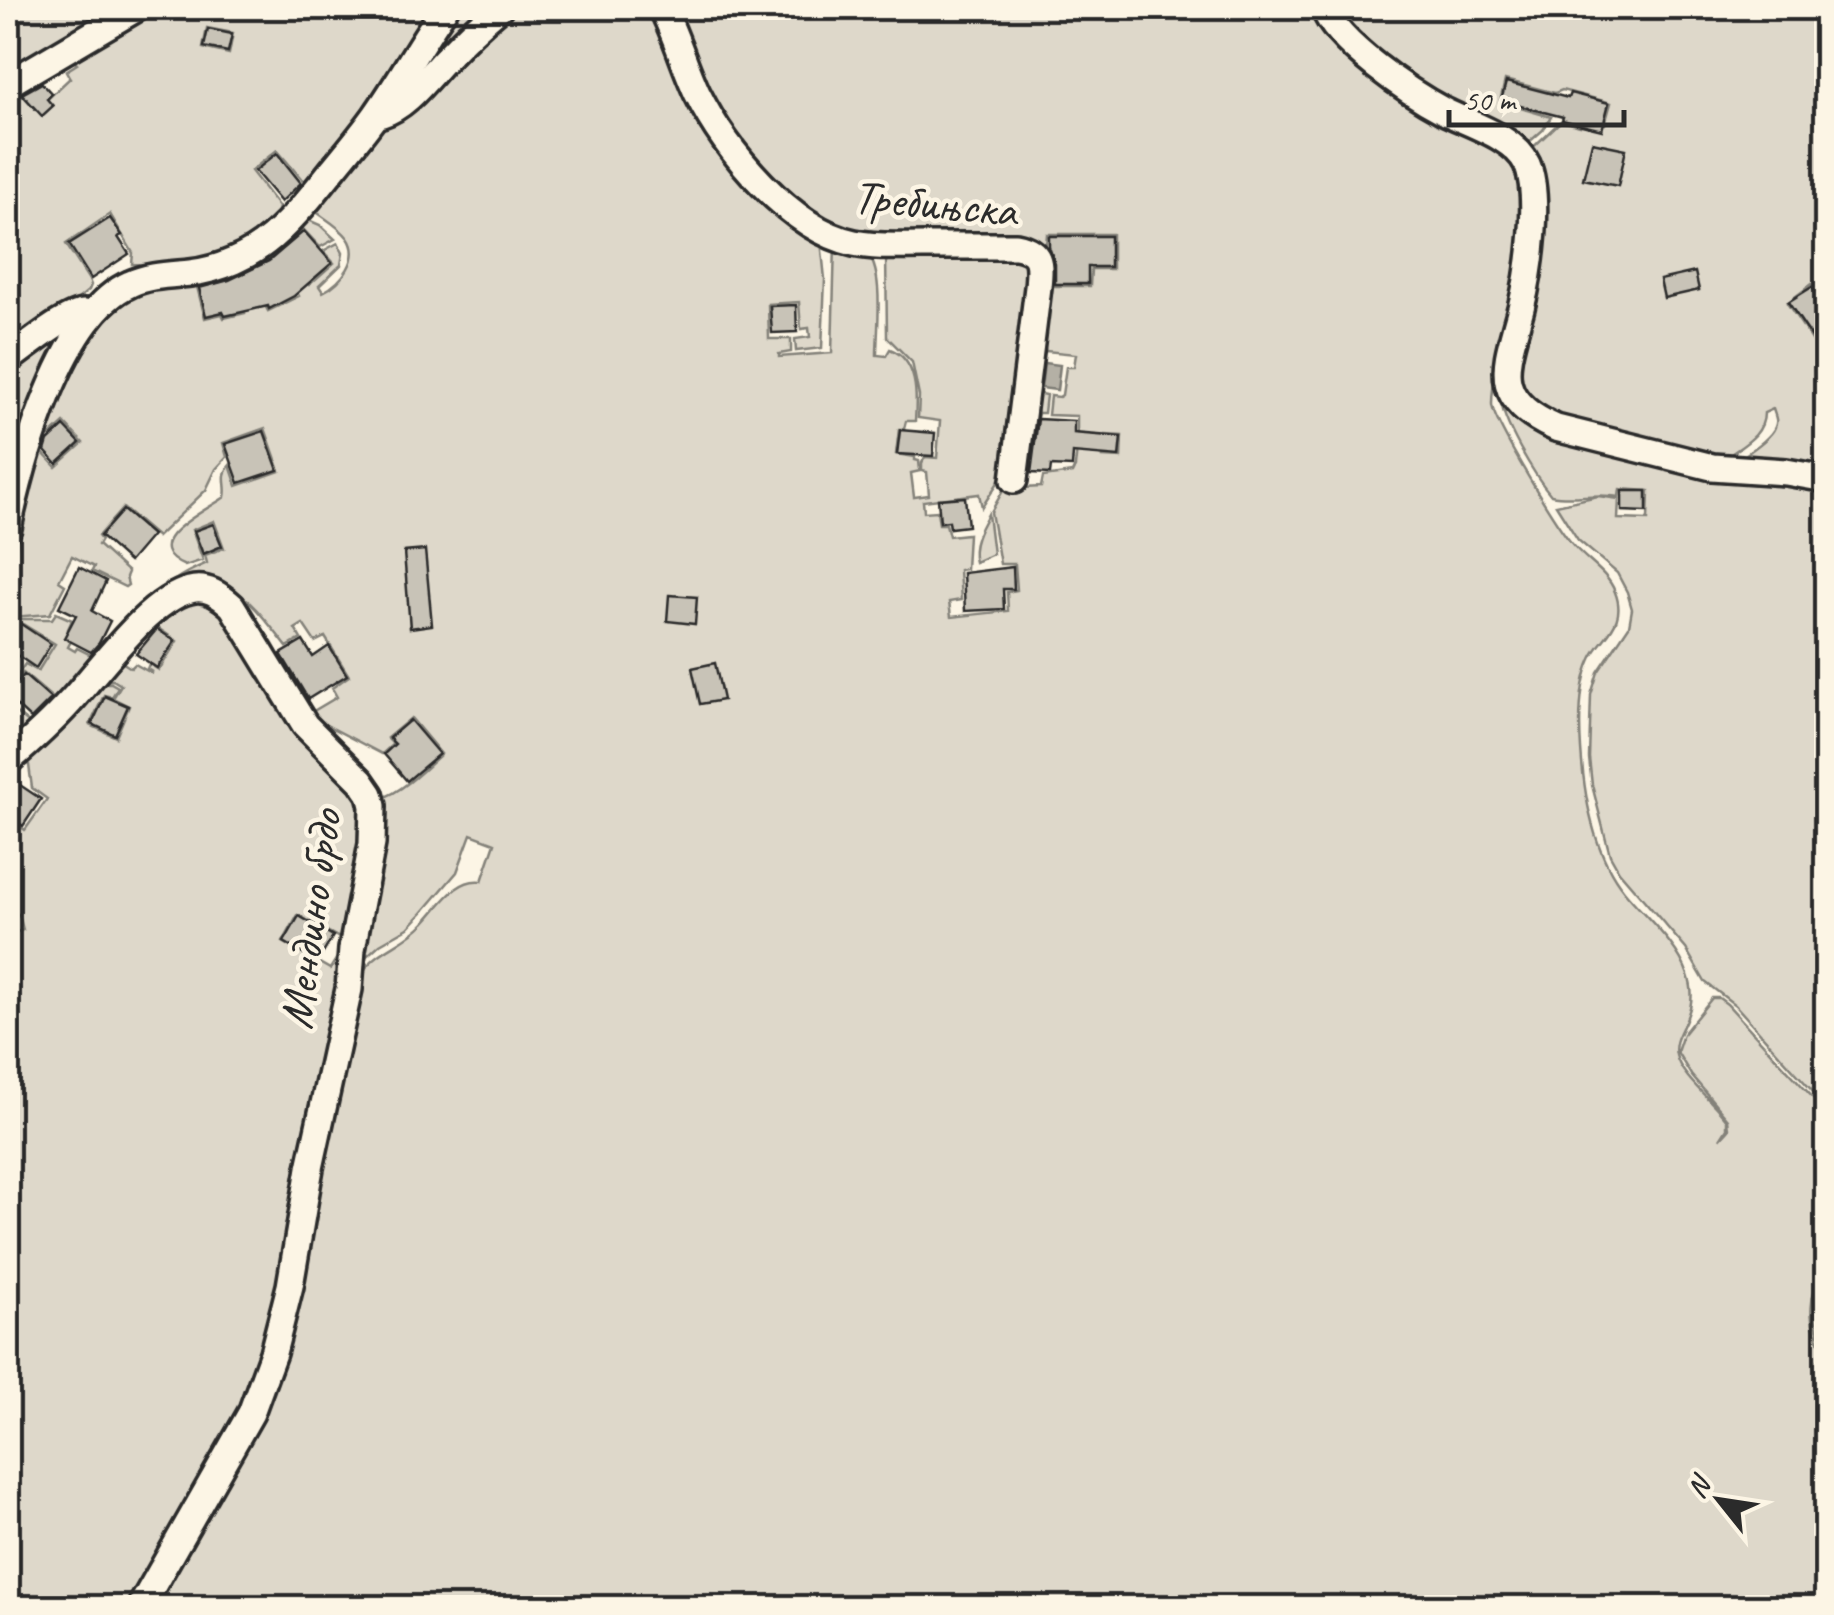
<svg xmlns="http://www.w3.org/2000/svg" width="1834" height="1615" viewBox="0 0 1834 1615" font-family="Caveat,sans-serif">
  <rect width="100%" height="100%" fill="#fcf5e5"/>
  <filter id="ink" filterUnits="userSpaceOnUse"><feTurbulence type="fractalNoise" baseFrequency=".01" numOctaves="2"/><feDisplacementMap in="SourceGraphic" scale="20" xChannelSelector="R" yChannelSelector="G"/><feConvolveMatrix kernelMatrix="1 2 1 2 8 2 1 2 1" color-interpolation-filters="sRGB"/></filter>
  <g filter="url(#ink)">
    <g fill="#ded8ca" stroke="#84827a" stroke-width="2.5" fill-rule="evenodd">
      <polygon points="8,8 128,8 24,66 12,51 8,53"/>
      <path d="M145,8H432L365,111L306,184L277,150L251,171L279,207C271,254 170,267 132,264L133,253L110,214L66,244L89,280L91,285L89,290L61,313L24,336L8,317V260L14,255L8,244V90H18L36,110L70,78L66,71L77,64L68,55ZM207,28L233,33L229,54L203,48Z"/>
      <polygon points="458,8 490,8 415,79 430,48"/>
      <path d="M509,8H654L669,37L683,80L735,159L786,215L821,241L825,279L822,348L796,351L795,339L810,337L809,328L801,329L799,302L768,304L769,339H791V352L779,354V357L832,353L835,244C845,244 858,244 866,252C885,270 877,329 877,355L886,356L890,349C918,360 917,395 915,421H906L904,429H899L896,454L915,457V460L919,461L920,471L911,473L914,497L929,495L927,472L922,471V463L925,457L937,458L940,421L918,418L919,396L912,362L887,337L886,252L1017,251C1031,252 1034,261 1035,274L1014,443L997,484L982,507L979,494L923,501L924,512L937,511L939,524H946L949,536L968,534L966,569L959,570L961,600L949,602L951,617L1008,611L1007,592L1017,590L1015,564H1000L991,512L1004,489L1041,487L1043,477L1072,473L1075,467L1077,448H1104L1103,457L1121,458L1122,436L1106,435L1104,444L1077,443V416L1048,415L1050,396L1059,397L1062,395L1066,367H1074L1076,354L1046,351L1038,357L1035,390L1040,391V394L1046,395L1044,413H1038L1037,418H1030L1027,463H1024L1044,286H1090L1091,269H1112V234H1047L1046,245L1018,239L887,240C877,231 864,234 851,232C835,230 821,226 807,218C768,192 721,129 700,87C688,61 682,33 669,8H1318C1326,44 1403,92 1435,110C1466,128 1514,136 1525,173C1533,201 1524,280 1516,309C1508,340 1492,370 1492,404C1492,420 1560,532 1575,547C1588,562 1608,573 1615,592C1628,625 1601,636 1591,659C1579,685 1579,720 1581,749C1584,797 1593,853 1624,891C1645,917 1677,943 1688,975C1702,1016 1670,1032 1676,1055C1680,1076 1714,1102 1727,1120V1128L1720,1139L1729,1129L1728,1119L1691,1075L1677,1052L1683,1034L1712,998H1719L1727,1004L1826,1112V1266C1808,1292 1805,1325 1826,1351L1818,1360L1826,1368V1607H145C162,1576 179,1545 196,1514C222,1470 250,1429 268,1381C305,1276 313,1164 339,1056C345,1028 348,993 365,969C378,950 406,943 424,923C440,907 456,877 482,881L495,843L471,834L457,872L422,913L408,928L380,944L358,964V950C364,917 391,815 373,789C361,770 340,754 324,738C344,756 370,773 381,798C400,794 427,767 441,754L411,718L387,738L393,744L382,754L328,726L308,718L255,637L245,615L234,602C251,611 268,634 277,651L274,654L310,713L337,697L332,688L349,676L325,637L315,642L303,624L295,629L301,639L287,647C243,590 217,556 150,609C160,585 184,573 207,563L205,555L224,548L214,521L192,530L203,560L185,566C133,544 207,510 225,497C228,485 220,476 230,465L237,486L280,471L265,428L223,443L227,457L216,469L206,490L157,537L123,508L98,536L101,540L98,545L128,572L126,577L128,585L125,587L92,571L94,567L72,556L59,581L65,585L50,614L12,617C13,559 20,505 40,450L56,467L83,443L64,423L50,436L46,432C67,379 91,298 156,286C169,284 183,284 196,283L205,318L222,314L224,318L245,313L236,276L222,277L245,268L268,311L299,296L278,255L263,262L261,259L276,248L309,285L334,263L323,251L338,243L343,253L341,265L319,286L323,292C341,283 362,258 348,238C340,227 326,219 315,211L316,206L384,120C424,103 447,62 478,34C488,24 498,16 509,8Z"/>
      <path d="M1329,8H1826V283L1819,291L1826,299V304L1812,284L1787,303L1822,355L1826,352V467L1734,463C1744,455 1771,439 1775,427C1778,420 1775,416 1773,409L1764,413C1764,437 1740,446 1723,460L1577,429L1518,393L1528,152L1561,121L1580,126L1582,118L1605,124L1611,103L1562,90L1555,93L1505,80L1500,102L1551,117L1543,130L1527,144L1414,86Z"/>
      <polygon points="306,219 320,225 335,239 320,247 303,229 282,247 280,245"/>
      <polygon points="56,337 64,340 8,483 8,376 42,344"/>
      <path d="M1500,396L1515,407L1826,482V1106L1735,1005L1705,982L1686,949L1619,871L1610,855L1592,785L1589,758L1591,695L1598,672L1629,626L1632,609L1627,592L1617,573L1578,540L1556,505L1598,496L1619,499L1618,519L1648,520L1649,491L1620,489L1619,497C1596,492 1573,500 1551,495C1534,475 1502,422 1500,396Z"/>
      <path d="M988,514L993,554L975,562C970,546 980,528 988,514Z"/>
      <polygon points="176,599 215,599 353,778 368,813 343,940 298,915 283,942 330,969 338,956 345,963 257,1390 135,1607 8,1607 8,935 23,930 19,914 8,916 8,869 15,867 8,840 8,818 25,830 47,799 32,788 29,765 22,760 98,683 111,683 118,687 112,697 104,695 90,725 116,737 129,706 113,698 121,685 113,680 99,681 114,657 131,668 135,664 151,673 152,672 147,669 149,664 159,670 177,641 149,622"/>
      <path d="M56,613L72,620L68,629L75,633L68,647L75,651L77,648L93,656L96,651L99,652C77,694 42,723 8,754V722L16,713L34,727L37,724L34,721L54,699L23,673L8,689L25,664L38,671L55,644L21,623L16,626V619H52Z"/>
      <path d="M1826,1272V1346C1808,1322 1816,1298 1826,1272Z"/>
    </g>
    <polygon fill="#b4b0a5" stroke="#7d7b74" stroke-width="2.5" points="1044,363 1060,365 1057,390 1041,388"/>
    <g fill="#c8c3b7" stroke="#2b2b2b" stroke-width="2.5">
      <polygon points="208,29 232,34 228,52 204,47"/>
      <polygon points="1506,82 1568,98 1570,93 1609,103 1602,130 1562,120 1563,117 1501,101"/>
      <polygon points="42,83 52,94 47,99 53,106 42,116 22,94"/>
      <polygon points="1592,142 1626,149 1618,186 1583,179"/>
      <polygon points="277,153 301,183 281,202 255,171"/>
      <polygon points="110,218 122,235 118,237 129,254 91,279 69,244"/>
      <polygon points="304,231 332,263 294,296 269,309 268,306 225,316 223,312 206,316 199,288 229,280 269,261"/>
      <polygon points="1049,236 1110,236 1110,267 1088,267 1088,284 1055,284 1055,264 1049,247"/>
      <polygon points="1695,272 1699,290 1664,298 1660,280"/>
      <polygon points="1826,284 1826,358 1788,302 1812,287 1817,294"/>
      <polygon points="796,305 797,332 772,333 770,306"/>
      <polygon points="1038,419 1074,421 1074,433 1121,437 1119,457 1073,453 1072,467 1051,466 1050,474 1031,473"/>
      <polygon points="64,426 80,443 57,464 45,451 48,441"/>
      <polygon points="900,430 935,433 933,456 897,454"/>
      <polygon points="264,431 278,470 239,483 225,444"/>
      <polygon points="1622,491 1647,491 1647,512 1622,511"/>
      <polygon points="965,497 968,526 950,528 949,521 940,522 938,499"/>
      <polygon points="123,510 152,535 129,562 100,536"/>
      <polygon points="213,524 222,546 203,554 194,531"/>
      <polygon points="425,550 432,625 410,628 404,552"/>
      <polygon points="79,567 106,581 92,611 110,621 99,643 91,652 64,638 76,615 59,607"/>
      <polygon points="1013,567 1014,589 1003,589 1004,609 965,611 963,573"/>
      <polygon points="669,595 697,597 695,624 667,621"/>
      <polygon points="21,624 51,644 36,668 8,649 8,645"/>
      <polygon points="157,629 175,641 157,668 136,654"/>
      <polygon points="303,641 313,657 329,646 347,675 308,699 281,654"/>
      <polygon points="715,663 723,700 700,704 692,668"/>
      <polygon points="24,675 51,699 31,719 8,698 8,693"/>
      <polygon points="105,696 128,706 115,735 92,724"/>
      <polygon points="410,720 439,754 407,781 384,754 395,744 389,738"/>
      <polygon points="8,777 41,799 23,826 8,815"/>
      <polygon points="299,916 333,936 318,962 284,942"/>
    </g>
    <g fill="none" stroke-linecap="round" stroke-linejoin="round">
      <g stroke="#2b2b2b" stroke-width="32">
        <g id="minor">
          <path d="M662,8C676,35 684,65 697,93C725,150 790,229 854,243C877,248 900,246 923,246C954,246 985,246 1016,246C1042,251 1040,264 1038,287L1014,480"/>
          <path d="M1324,8C1336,43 1410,93 1444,111C1469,124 1515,137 1527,164C1541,197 1530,273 1521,308C1506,365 1488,398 1556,428L1712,467L1786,472L1826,479"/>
          <polyline points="8,84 137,8"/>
          <path d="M382,114C408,106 428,76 447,57C463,40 481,23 499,8"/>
          <path d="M8,360C22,350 68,312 84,313C86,314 89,315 91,316"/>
          <path d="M8,528C22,460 62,314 130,284C149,275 170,275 190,273C219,270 250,256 272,237C295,217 314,193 333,169C347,152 362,134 375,116C400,81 420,43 445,8"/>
          <path d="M8,761C29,743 51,723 70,702C99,671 148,600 190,590C206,585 220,595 232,606L305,725L361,781L370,794L373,806L372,844L352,949L349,989L310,1168L290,1286L273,1353L251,1413L140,1608"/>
        </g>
      </g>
      <use href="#minor" stroke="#fcf5e5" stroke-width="25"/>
    </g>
  </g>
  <g text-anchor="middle" stroke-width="9" stroke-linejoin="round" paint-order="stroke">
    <g font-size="48" fill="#2b2b2b" stroke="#fcf5e5">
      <text transform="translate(935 202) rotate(5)" y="17">Требињска</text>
      <text transform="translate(309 919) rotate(-82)" y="17">Мендино брдо</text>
    </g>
  </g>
  <rect width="1834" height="1615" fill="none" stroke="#fcf5e5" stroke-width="40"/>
  <rect x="20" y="20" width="1794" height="1575" fill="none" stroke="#2b2b2b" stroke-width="4" filter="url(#ink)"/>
  <g transform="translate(1719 1500) rotate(300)" stroke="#fcf5e5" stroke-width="8" paint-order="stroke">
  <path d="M0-8L18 38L0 25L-18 38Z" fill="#2b2b2b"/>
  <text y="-15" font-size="28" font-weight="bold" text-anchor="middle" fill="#2b2b2b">N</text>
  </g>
  <path d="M1449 110v15h175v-15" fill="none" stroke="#2b2b2b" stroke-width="5"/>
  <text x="1464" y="110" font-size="30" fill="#2b2b2b" stroke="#fcf5e5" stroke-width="8" paint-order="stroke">50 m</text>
</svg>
